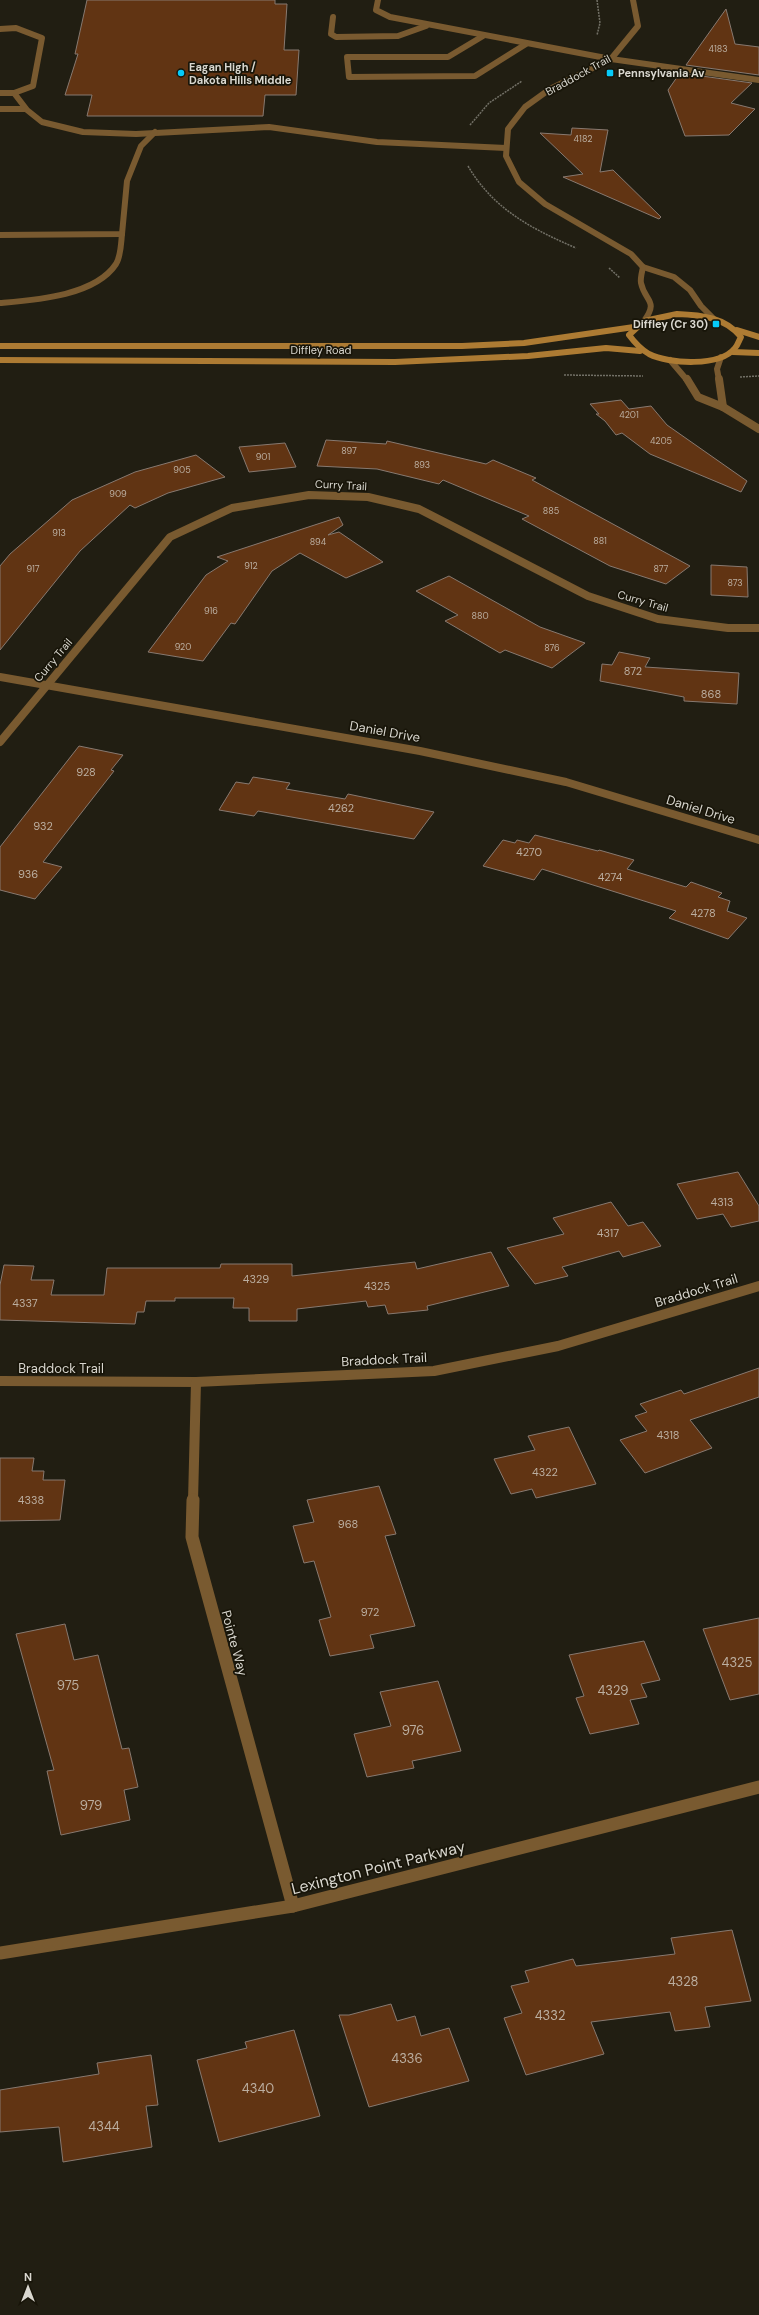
<svg xmlns="http://www.w3.org/2000/svg" width="759" height="2315" viewBox="0 0 759 2315" font-family="'DM Sans',sans-serif">
  <rect width="100%" height="100%" fill="#211e12"/>
  <g fill="#613413" stroke="#877970">
    <polygon points="87,0 275,0 275,4 287,4 284,50 299,50 296,95 265,95 263,116 87,116 92,95 65,95 78,54 75,54"/>
    <polygon points="726,9 735,44 759,47 759,75 686,65"/>
    <polygon points="680,73 752,83 731,103 755,109 729,135 685,136 668,90"/>
    <polygon points="572,128 608,130 600,172 613,170 661,217 659,219 563,177 583,174 540,133 571,135"/>
    <polygon points="621,400 629,409 651,406 667,425 747,481 741,492 650,454 622,433 616,435 605,421 596,414 599,414 590,404"/>
    <polygon points="326,440 386,444 387,441 486,464 493,460 536,478 532,480 690,566 666,584 610,566 522,519 529,516 443,480 439,484 377,469 317,466"/>
    <polygon points="285,443 296,467 249,472 239,447"/>
    <polygon points="196,455 225,477 168,493 135,508 130,505 80,551 0,650 0,566 10,554 72,500 135,472"/>
    <polygon points="339,517 343,525 328,535 339,532 383,562 346,578 300,553 272,571 235,624 231,623 203,661 148,652 206,575 228,561 217,557"/>
    <polygon points="711,565 747,567 748,597 711,595"/>
    <polygon points="449,576 540,627 585,643 552,668 505,650 500,653 445,621 458,615 416,591"/>
    <polygon points="619,652 650,658 645,667 739,673 737,704 684,701 684,697 600,681 602,664 612,665"/>
    <polygon points="79,746 123,755 111,770 114,771 43,862 62,867 35,899 0,890 0,847"/>
    <polygon points="253,777 290,783 286,789 345,799 348,794 434,812 414,839 258,811 254,816 219,810 236,782 249,784"/>
    <polygon points="535,835 598,851 599,850 634,860 627,869 686,887 691,882 722,893 718,897 730,901 727,911 747,918 728,939 669,918 676,911 542,869 534,880 483,866 503,840 515,843 517,840 529,843"/>
    <polygon points="738,1172 759,1206 759,1221 731,1227 723,1214 697,1219 677,1184"/>
    <polygon points="611,1202 628,1226 643,1222 661,1246 623,1257 619,1251 562,1267 568,1276 535,1284 507,1248 564,1234 553,1218"/>
    <polygon points="491,1252 509,1286 427,1306 428,1310 388,1314 385,1305 368,1307 366,1301 297,1309 297,1321 249,1321 249,1308 233,1308 234,1298 175,1298 175,1301 146,1301 144,1312 137,1312 135,1324 0,1320 0,1285 4,1265 34,1266 31,1280 54,1280 51,1295 104,1295 107,1268 220,1268 221,1264 292,1264 292,1276 415,1262 417,1269"/>
    <polygon points="759,1368 759,1397 690,1420 712,1448 645,1473 620,1440 647,1431 635,1416 647,1412 640,1404 681,1390 684,1394"/>
    <polygon points="569,1427 596,1484 536,1498 532,1489 511,1494 494,1459 535,1450 528,1436"/>
    <polygon points="0,1458 34,1458 32,1471 44,1471 43,1480 65,1480 60,1520 0,1521"/>
    <polygon points="379,1486 396,1534 385,1536 415,1626 370,1635 374,1648 330,1656 319,1620 331,1617 314,1561 304,1563 293,1526 314,1522 307,1500"/>
    <polygon points="759,1618 759,1694 730,1700 703,1629"/>
    <polygon points="65,1624 74,1660 98,1655 122,1749 129,1748 138,1787 124,1790 130,1820 61,1835 47,1771 54,1770 16,1634"/>
    <polygon points="644,1641 660,1680 641,1684 647,1697 630,1700 639,1724 590,1734 576,1698 584,1696 569,1655"/>
    <polygon points="438,1681 461,1751 412,1761 414,1768 367,1777 354,1734 391,1726 380,1692"/>
    <polygon points="732,1930 751,2001 705,2007 710,2027 675,2031 670,2012 591,2022 604,2054 526,2075 504,2018 522,2013 511,1986 529,1982 525,1971 573,1959 576,1966 675,1954 671,1938"/>
    <polygon points="391,2004 397,2021 415,2016 421,2036 449,2028 469,2081 369,2107 339,2015 349,2015"/>
    <polygon points="294,2030 320,2116 219,2142 197,2060 247,2048 245,2042"/>
    <polygon points="151,2055 158,2105 146,2106 152,2147 63,2162 59,2127 0,2132 0,2090 99,2074 97,2063"/>
  </g>
  <g fill="none" stroke-linecap="round" stroke-linejoin="round">
    <g stroke="#727066" stroke-width="1.5" stroke-dasharray="2 1" stroke-linecap="butt">
      <polyline points="597,0 600,23 597,35"/>
      <polyline points="470,125 489,103 522,81"/>
      <path d="M468,166C493,209 532,229 576,248"/>
      <polyline points="609,268 620,278"/>
      <polyline points="564,375 643,376"/>
      <polyline points="740,377 759,376"/>
    </g>
    <g stroke="#795a30" stroke-width="6">
      <polyline points="378,0 376,10 390,17 611,59"/>
      <polyline points="333,17 331,34 336,37 398,36 426,26"/>
      <polyline points="0,29 16,28 42,38 33,86 14,93"/>
      <polyline points="483,36 448,57 347,57 349,77 475,76 526,44"/>
      <polyline points="0,93 14,93 27,110 42,122 83,132 136,134 269,127 377,142 506,148"/>
      <polyline points="0,109 25,109"/>
      <polyline points="0,235 122,234 127,181 141,146 155,132"/>
      <path d="M0,303C35,300 95,296 116,264C121,256 121,243 122,234"/>
    </g>
    <g stroke="#795a30" stroke-width="6">
      <polyline points="611,59 759,80"/>
      <polyline points="670,360 687,380"/>
      <polyline points="719,380 717,369 721,357"/>
    </g>
    <g stroke="#795a30" stroke-width="8">
      <polyline points="687,379 698,397 723,407 759,429"/>
      <polyline points="719,379 723,407"/>
      <polyline points="0,677 420,751 566,782 759,840"/>
      <polyline points="0,742 170,537 232,508 309,495 368,497 419,509 588,596 658,619 728,628 759,628"/>
    </g>
    <g stroke="#795a30" stroke-width="10">
      <polyline points="0,1381 196,1382 434,1371 558,1346 759,1286"/>
      <polyline points="193,1501 196,1382"/>
    </g>
    <g stroke="#795a30" stroke-width="13">
      <polyline points="193,1500 192,1537 293,1906"/>
      <polyline points="0,1953 293,1906 759,1787"/>
    </g>
    <g stroke="#795a30" stroke-width="6">
      <polyline points="633,0 638,26 611,59 550,89 525,107 508,129 506,156 519,182 545,204 631,254 643,267 674,277 690,290 701,306 713,318"/>
      <path d="M643,267C642,272 640,279 641,283C645,302 659,300 644,321"/>
    </g>
    <g stroke="#ad7b33" stroke-width="6">
      <path d="M677,314C701,315 725,317 741,337C739,340 738,345 735,348C720,367 669,364 649,354C640,349 635,343 629,335L644,321Z"/>
      <polyline points="737,330 759,337"/>
      <polyline points="0,346 462,346 524,343 634,327"/>
      <polyline points="733,352 759,353"/>
      <polyline points="0,360 395,362 528,356 606,348 640,351"/>
    </g>
  </g>
  <g fill="#06cbf9" stroke="#181509" stroke-width="1.5">
    <circle cx="181" cy="73" r="4"/>
    <rect x="606" y="69" width="8" height="8" rx="2"/>
    <rect x="712" y="320" width="8" height="8" rx="2"/>
  </g>
  <g text-anchor="middle" stroke-width="3.5" stroke-linejoin="round" paint-order="stroke">
    <g font-size="9" fill="#bbaea0">
      <text x="718" y="52">4183</text>
      <text x="583" y="142">4182</text>
      <text x="629" y="418">4201</text>
      <text x="661" y="444">4205</text>
      <text x="349" y="454">897</text>
      <text x="263" y="460">901</text>
      <text x="422" y="468">893</text>
      <text x="182" y="473">905</text>
      <text x="118" y="497">909</text>
      <text x="551" y="514">885</text>
      <text x="59" y="536">913</text>
      <text x="600" y="544">881</text>
      <text x="318" y="545">894</text>
      <text x="251" y="569">912</text>
      <text x="33" y="572">917</text>
      <text x="661" y="572">877</text>
      <text x="735" y="586">873</text>
      <text x="211" y="614">916</text>
      <text x="480" y="619">880</text>
      <text x="183" y="650">920</text>
      <text x="552" y="651">876</text>
    </g>
    <g font-size="11" font-weight="bold" fill="#d9d7cf" stroke="#181509" text-anchor="start">
      <text x="189" y="71">Eagan High /<tspan x="189" dy="13">Dakota Hills Middle</tspan></text>
      <text x="618" y="77">Pennsylvania Av</text>
      <text x="708" y="328" text-anchor="end">Diffley (Cr 30)</text>
    </g>
    <g font-size="11" fill="#d9d7cf" stroke="#181509">
      <text transform="translate(578 75) rotate(-29)" y="4">Braddock Trail</text>
      <text x="321" y="354">Diffley Road</text>
      <text transform="translate(341 485) rotate(3)" y="4">Curry Trail</text>
      <text transform="translate(643 601) rotate(16)" y="4">Curry Trail</text>
      <text transform="translate(53 660) rotate(-50)" y="4">Curry Trail</text>
    </g>
    <g font-size="11" fill="#bbaea0">
      <text x="633" y="675">872</text>
      <text x="711" y="698">868</text>
      <text x="86" y="776">928</text>
      <text x="341" y="812">4262</text>
      <text x="43" y="830">932</text>
      <text x="529" y="856">4270</text>
      <text x="28" y="878">936</text>
      <text x="610" y="881">4274</text>
      <text x="703" y="917">4278</text>
      <text x="722" y="1206">4313</text>
      <text x="608" y="1237">4317</text>
      <text x="256" y="1283">4329</text>
      <text x="377" y="1290">4325</text>
      <text x="25" y="1307">4337</text>
      <text x="668" y="1439">4318</text>
      <text x="545" y="1476">4322</text>
      <text x="31" y="1504">4338</text>
      <text x="348" y="1528">968</text>
      <text x="370" y="1616">972</text>
    </g>
    <g font-size="13" fill="#d9d7cf" stroke="#181509">
      <text transform="translate(385 731) rotate(10)" y="5">Daniel Drive</text>
      <text transform="translate(701 809) rotate(17)" y="5">Daniel Drive</text>
      <text transform="translate(696 1290) rotate(-17)" y="5">Braddock Trail</text>
      <text transform="translate(384 1359) rotate(-3)" y="5">Braddock Trail</text>
      <text x="61" y="1373">Braddock Trail</text>
      <text transform="translate(235 1643) rotate(75)" y="5">Pointe Way</text>
    </g>
    <g font-size="13" fill="#bbaea0">
      <text x="737" y="1667">4325</text>
      <text x="68" y="1690">975</text>
      <text x="613" y="1695">4329</text>
      <text x="413" y="1735">976</text>
      <text x="91" y="1810">979</text>
      <text x="683" y="1986">4328</text>
      <text x="550" y="2020">4332</text>
      <text x="407" y="2063">4336</text>
      <text x="258" y="2093">4340</text>
      <text x="104" y="2131">4344</text>
    </g>
    <g font-size="16" fill="#d9d7cf" stroke="#181509">
      <text transform="translate(378 1867) rotate(-14)" y="6">Lexington Point Parkway</text>
    </g>
  </g>
  <g transform="translate(28 2287)" stroke="#181509" stroke-width="3" paint-order="stroke">
  <path d="M0-3L7 15L0 10L-7 15Z" fill="#d9d7cf"/>
  <text y="-6" font-size="11" font-weight="bold" text-anchor="middle" fill="#d9d7cf">N</text>
  </g>
</svg>
